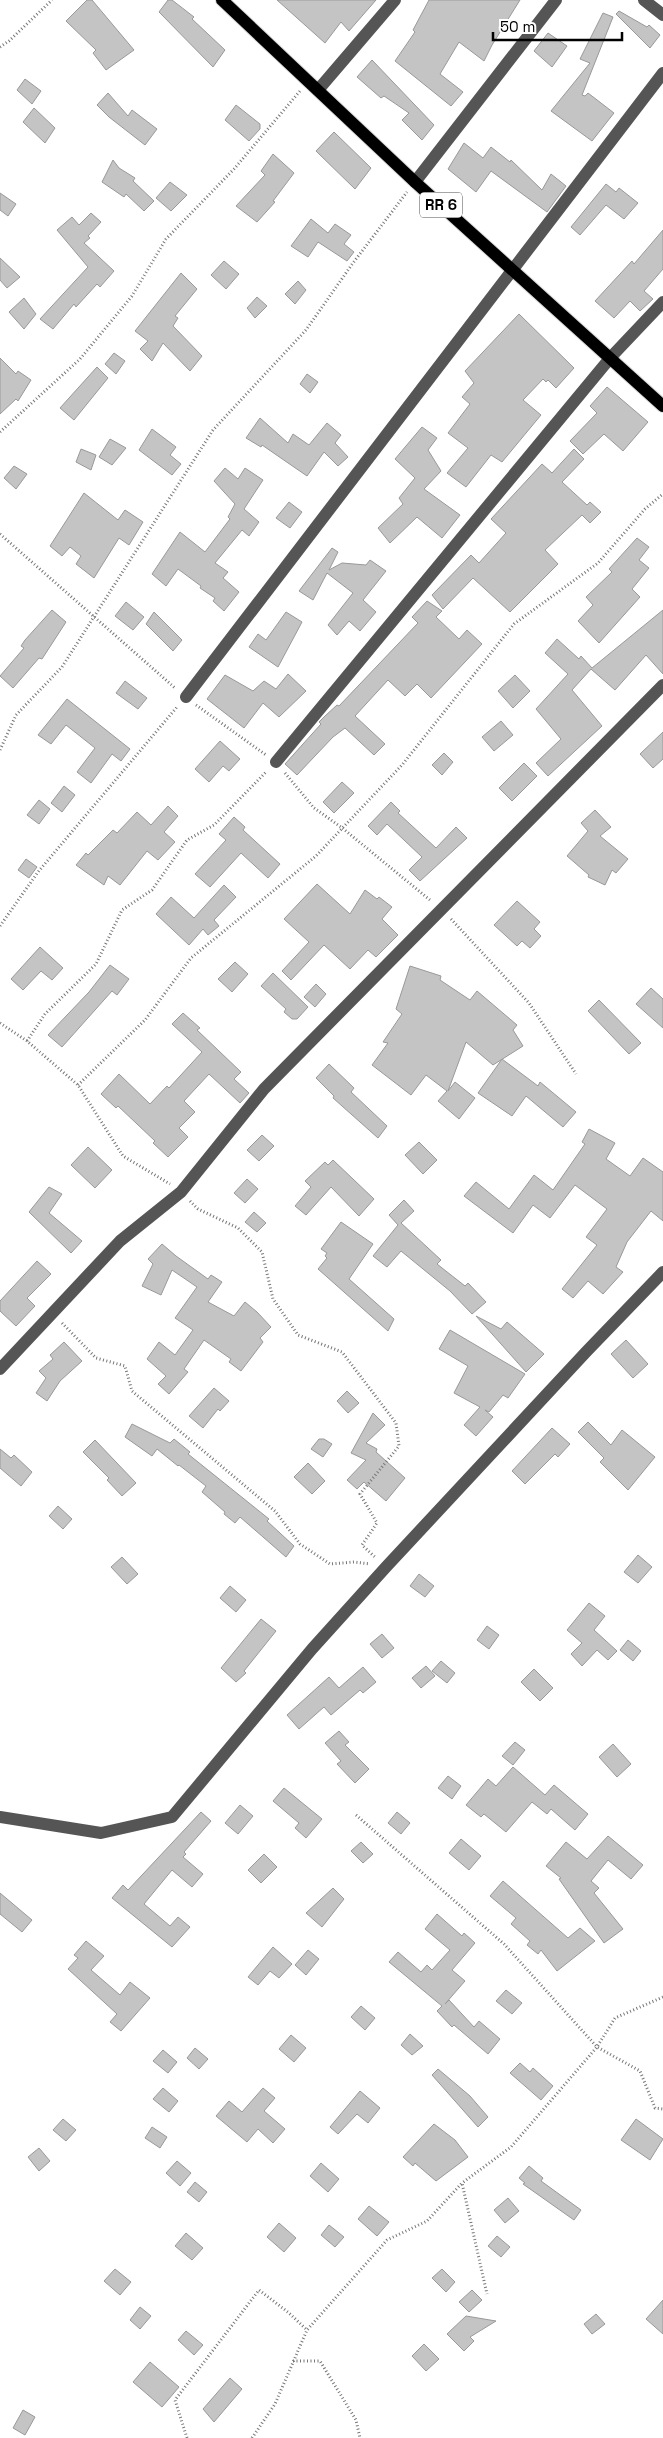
<svg xmlns="http://www.w3.org/2000/svg" width="663" height="2438" viewBox="0 0 663 2438" font-family="'Space Grotesk',sans-serif">
  <rect width="100%" height="100%" fill="#fff"/>
  <g fill="#c4c4c4" stroke="#999">
    <polygon points="87,0 92,0 134,50 106,70 93,53 96,50 66,21"/>
    <polygon points="168,0 172,0 194,17 192,19 225,50 213,67 159,12"/>
    <polygon points="277,0 376,0 349,31 341,22 325,43"/>
    <polygon points="429,0 520,0 492,45 484,61 459,42 440,74 463,92 451,106 395,61 415,32 413,30"/>
    <polygon points="619,11 647,27 649,25 660,35 650,48 616,14"/>
    <polygon points="603,13 613,17 582,95 585,96 588,93 614,113 592,141 551,111 590,63 580,59"/>
    <polygon points="548,33 567,46 552,67 534,51"/>
    <polygon points="372,60 434,125 422,140 402,120 409,113 384,96 381,98 357,77"/>
    <polygon points="25,79 41,91 32,104 17,90"/>
    <polygon points="108,93 128,116 132,110 157,129 145,145 109,117 97,105"/>
    <polygon points="236,105 260,124 260,129 249,141 225,120"/>
    <polygon points="34,108 55,128 45,143 23,122"/>
    <polygon points="334,132 371,168 355,189 316,151"/>
    <polygon points="464,143 483,158 491,147 510,162 511,160 542,190 551,174 566,186 547,212 491,171 476,192 448,169"/>
    <polygon points="273,154 294,173 273,201 275,202 257,222 236,206 265,175 261,171"/>
    <polygon points="113,160 119,168 135,178 133,181 154,201 144,211 126,194 124,197 102,182"/>
    <polygon points="170,182 187,195 171,211 156,198"/>
    <polygon points="606,184 616,192 619,188 638,203 624,219 606,205 580,235 571,227"/>
    <polygon points="0,193 16,204 8,216 0,210"/>
    <polygon points="91,213 101,222 88,236 90,238 84,243 114,271 100,287 97,284 76,307 74,304 53,329 40,319 88,267 57,230 72,217 79,225"/>
    <polygon points="311,219 328,233 335,224 351,235 344,244 354,252 347,261 318,242 308,257 291,246"/>
    <polygon points="663,230 663,269 644,291 653,299 640,311 630,301 614,318 595,301 632,261 634,264"/>
    <polygon points="0,258 20,277 7,288 0,280"/>
    <polygon points="224,261 239,274 226,289 211,275"/>
    <polygon points="181,273 197,289 175,316 178,318 173,326 202,356 190,371 163,343 152,361 140,349 148,341 135,331"/>
    <polygon points="298,281 306,290 295,304 285,294"/>
    <polygon points="257,297 267,306 255,318 247,308"/>
    <polygon points="24,298 36,314 24,329 9,312"/>
    <polygon points="519,314 574,368 556,388 548,380 546,382 543,379 523,400 541,415 502,462 491,455 466,487 447,473 468,448 448,433 470,404 462,397 474,383 465,371"/>
    <polygon points="114,353 125,361 116,374 105,364"/>
    <polygon points="0,358 16,374 18,371 31,380 18,401 16,399 0,414"/>
    <polygon points="97,367 108,378 74,420 60,408"/>
    <polygon points="307,374 318,382 310,393 300,384"/>
    <polygon points="607,387 648,422 623,451 604,434 583,454 570,441 597,413 590,406"/>
    <polygon points="260,418 288,443 293,434 309,445 327,423 341,435 335,443 348,457 338,466 324,452 307,476 262,445 261,447 246,438"/>
    <polygon points="422,427 437,438 428,450 441,471 424,489 460,515 442,538 417,517 390,543 378,528 403,504 399,498 415,478 395,459"/>
    <polygon points="152,429 176,447 170,455 181,464 172,475 139,450"/>
    <polygon points="110,439 126,448 112,465 99,457"/>
    <polygon points="81,449 96,455 91,470 76,462"/>
    <polygon points="574,449 584,459 562,482 587,505 590,502 601,512 590,523 582,515 545,550 558,564 510,612 473,578 443,609 432,595 471,555 479,563 506,533 491,519 542,464 552,473"/>
    <polygon points="14,466 27,474 16,489 4,478"/>
    <polygon points="225,468 238,479 245,468 263,480 244,509 259,522 249,536 242,530 215,563 228,572 223,578 239,592 224,611 213,601 215,598 200,588 201,586 178,569 166,586 152,574 180,532 205,552 230,519 228,517 235,504 214,481"/>
    <polygon points="84,493 118,520 125,510 143,522 129,545 119,538 94,578 76,564 81,556 70,547 62,556 50,546"/>
    <polygon points="289,502 302,512 290,528 276,518"/>
    <polygon points="637,538 649,547 639,560 649,568 632,589 640,597 599,643 578,621 593,605 586,597 612,572 609,569"/>
    <polygon points="332,548 338,552 329,570 342,563 366,565 370,560 386,571 363,600 376,612 360,631 349,621 337,635 328,625 353,593 327,573 313,600 299,591"/>
    <polygon points="427,601 442,611 436,617 459,639 467,630 482,644 431,698 417,684 405,696 388,680 355,716 385,744 374,755 345,728 333,737 297,775 285,764 321,724 319,722 325,716 337,705 339,706 418,623 412,617"/>
    <polygon points="126,602 144,617 133,630 115,616"/>
    <polygon points="52,610 66,622 42,659 39,658 13,688 0,676 24,648 21,646 25,640"/>
    <polygon points="663,610 663,674 646,655 615,690 591,669 572,690 602,726 548,776 536,763 561,739 536,709 568,674 545,653 557,639 579,659 581,656 592,668"/>
    <polygon points="154,612 182,640 173,651 146,624"/>
    <polygon points="286,612 302,622 278,667 249,647 258,634 266,640"/>
    <polygon points="288,674 306,691 279,717 263,703 244,728 207,699 225,675 253,691 264,681 276,689"/>
    <polygon points="515,675 530,691 513,708 498,691"/>
    <polygon points="125,681 147,698 138,709 116,693"/>
    <polygon points="67,699 130,749 121,761 112,754 91,783 77,772 95,748 66,725 51,744 38,735"/>
    <polygon points="501,721 513,735 494,751 482,737"/>
    <polygon points="663,732 663,759 653,768 640,754"/>
    <polygon points="220,741 240,759 229,771 223,766 209,782 195,769"/>
    <polygon points="444,753 453,762 442,775 432,765"/>
    <polygon points="524,763 537,776 512,801 499,788"/>
    <polygon points="342,782 354,793 334,813 323,802"/>
    <polygon points="64,786 75,795 62,812 51,803"/>
    <polygon points="39,800 50,809 39,824 27,815"/>
    <polygon points="391,802 400,811 398,813 436,848 456,827 467,838 420,881 409,870 422,857 387,824 377,835 368,826"/>
    <polygon points="168,806 178,816 164,832 175,842 158,860 147,851 120,885 108,876 104,885 76,865 86,853 88,855 113,830 117,833 137,812 151,825"/>
    <polygon points="595,810 611,827 600,836 628,859 616,873 612,870 605,885 588,877 589,875 567,856 588,831 581,823"/>
    <polygon points="234,817 245,827 243,830 280,864 268,878 241,853 210,887 195,874 226,840 219,834"/>
    <polygon points="26,859 37,867 29,878 18,870"/>
    <polygon points="317,884 350,914 365,890 377,899 379,897 392,907 382,919 398,935 376,957 368,950 350,969 324,945 291,980 282,971 309,942 284,919"/>
    <polygon points="224,885 236,897 214,920 219,926 208,935 203,929 189,945 156,914 171,897 194,918"/>
    <polygon points="517,901 540,922 534,929 541,936 530,948 522,941 517,946 494,925"/>
    <polygon points="40,947 63,968 52,980 41,971 23,990 11,979"/>
    <polygon points="235,962 248,974 232,992 218,979"/>
    <polygon points="110,965 129,979 117,995 112,991 62,1047 48,1035 89,992"/>
    <polygon points="410,966 441,976 440,980 470,1000 477,991 517,1025 513,1030 523,1046 493,1065 466,1042 448,1091 455,1082 475,1098 459,1119 438,1101 447,1091 426,1075 411,1095 372,1065 388,1043 383,1042 402,1014 396,1009"/>
    <polygon points="273,973 308,1007 297,1019 292,1019 284,1012 286,1009 261,986"/>
    <polygon points="316,984 326,994 315,1007 304,997"/>
    <polygon points="651,988 663,999 663,1028 636,1004"/>
    <polygon points="599,1000 641,1043 629,1054 588,1011"/>
    <polygon points="183,1013 200,1028 197,1030 241,1072 234,1079 249,1093 240,1103 209,1074 184,1101 195,1112 179,1128 188,1137 168,1157 153,1143 155,1141 118,1106 116,1108 101,1094 119,1074 150,1104 167,1086 169,1088 202,1052 172,1024"/>
    <polygon points="502,1059 538,1086 540,1082 576,1112 563,1127 526,1096 512,1116 478,1093"/>
    <polygon points="329,1064 354,1088 351,1092 387,1126 378,1138 333,1098 334,1096 316,1078"/>
    <polygon points="589,1129 615,1143 606,1159 630,1176 643,1158 663,1172 663,1221 651,1211 627,1242 616,1267 623,1272 603,1294 588,1281 573,1298 562,1289 597,1245 586,1237 607,1209 575,1185 550,1218 533,1205 513,1233 464,1196 476,1182 509,1209 534,1175 553,1190 585,1144 582,1142"/>
    <polygon points="262,1135 274,1146 259,1161 247,1150"/>
    <polygon points="419,1142 437,1160 423,1174 405,1155"/>
    <polygon points="88,1147 112,1170 95,1188 71,1165"/>
    <polygon points="333,1160 374,1199 359,1216 331,1187 306,1215 295,1206 311,1187 305,1181 325,1162 328,1165"/>
    <polygon points="247,1179 258,1189 245,1203 234,1193"/>
    <polygon points="49,1187 62,1194 49,1213 82,1241 71,1253 29,1212"/>
    <polygon points="404,1200 414,1211 401,1223 441,1260 437,1264 465,1286 468,1283 486,1302 472,1314 450,1291 401,1251 387,1267 373,1256 398,1225 389,1215"/>
    <polygon points="254,1212 266,1223 257,1232 245,1222"/>
    <polygon points="341,1222 373,1244 349,1279 394,1319 388,1331 318,1269 327,1258 325,1256 327,1253 321,1249"/>
    <polygon points="162,1244 176,1256 208,1279 211,1275 222,1282 208,1302 234,1316 245,1302 257,1312 271,1327 260,1338 263,1342 241,1371 229,1362 231,1359 204,1340 184,1369 188,1372 169,1394 158,1384 166,1376 147,1359 159,1342 175,1355 193,1330 175,1318 197,1287 172,1270 161,1295 142,1286 153,1264 148,1259"/>
    <polygon points="37,1261 51,1274 27,1298 35,1306 16,1326 0,1311 0,1301"/>
    <polygon points="476,1316 501,1329 507,1322 544,1354 526,1372"/>
    <polygon points="450,1330 525,1374 508,1398 503,1395 489,1412 485,1410 493,1417 476,1436 464,1425 480,1407 454,1393 468,1366 439,1349"/>
    <polygon points="626,1340 648,1364 633,1378 611,1354"/>
    <polygon points="64,1342 82,1361 60,1381 47,1401 36,1393 46,1378 39,1371 53,1359 50,1355"/>
    <polygon points="214,1388 229,1401 220,1411 218,1409 203,1428 189,1416"/>
    <polygon points="347,1391 359,1403 348,1413 337,1401"/>
    <polygon points="373,1413 385,1425 366,1443 377,1449 376,1452 405,1478 386,1501 364,1482 357,1489 347,1480 366,1460 351,1453"/>
    <polygon points="588,1422 611,1445 622,1430 655,1457 628,1490 600,1462 604,1458 578,1432"/>
    <polygon points="132,1424 170,1443 174,1439 190,1452 188,1454 269,1519 267,1521 294,1546 286,1557 240,1517 235,1523 224,1514 225,1512 202,1492 206,1486 179,1465 178,1466 157,1449 152,1456 125,1437"/>
    <polygon points="552,1428 570,1444 558,1457 555,1454 525,1484 512,1471"/>
    <polygon points="319,1439 324,1439 332,1444 323,1457 311,1449"/>
    <polygon points="95,1440 136,1483 122,1496 107,1480 109,1478 83,1452"/>
    <polygon points="0,1449 11,1458 14,1455 32,1472 21,1486 0,1468"/>
    <polygon points="308,1463 325,1481 312,1494 294,1477"/>
    <polygon points="58,1506 72,1519 63,1529 49,1516"/>
    <polygon points="638,1555 652,1567 638,1583 624,1572"/>
    <polygon points="122,1557 138,1574 127,1584 111,1567"/>
    <polygon points="419,1574 434,1586 425,1597 410,1586"/>
    <polygon points="230,1586 246,1600 236,1612 220,1598"/>
    <polygon points="589,1603 605,1616 594,1630 617,1651 608,1660 597,1650 582,1666 571,1654 582,1643 567,1630"/>
    <polygon points="261,1619 276,1631 244,1671 246,1673 236,1682 221,1668"/>
    <polygon points="487,1626 499,1635 489,1649 477,1640"/>
    <polygon points="382,1634 394,1648 382,1658 370,1644"/>
    <polygon points="628,1640 641,1651 633,1661 620,1650"/>
    <polygon points="441,1661 455,1673 447,1683 432,1671"/>
    <polygon points="426,1666 435,1676 421,1688 412,1678"/>
    <polygon points="363,1667 376,1682 363,1693 360,1690 331,1715 324,1707 299,1729 287,1715 329,1677 339,1688"/>
    <polygon points="534,1669 553,1688 540,1701 521,1682"/>
    <polygon points="339,1731 349,1742 345,1745 369,1769 355,1783 337,1764 341,1761 325,1743"/>
    <polygon points="515,1742 525,1750 513,1765 502,1756"/>
    <polygon points="613,1744 631,1764 617,1777 599,1757"/>
    <polygon points="513,1767 545,1795 554,1785 588,1814 575,1830 551,1809 547,1814 532,1802 506,1832 484,1814 481,1817 466,1805 488,1779 496,1786"/>
    <polygon points="448,1776 461,1786 452,1799 438,1788"/>
    <polygon points="284,1788 322,1819 306,1838 295,1828 299,1823 273,1801"/>
    <polygon points="240,1805 253,1816 238,1834 225,1823"/>
    <polygon points="201,1812 211,1821 184,1852 186,1854 183,1857 203,1874 192,1887 172,1870 144,1904 170,1926 178,1917 190,1927 172,1947 112,1898 123,1885 128,1890"/>
    <polygon points="397,1812 410,1823 401,1834 388,1823"/>
    <polygon points="608,1836 643,1865 631,1879 608,1860 591,1881 599,1888 594,1893 623,1929 604,1943 559,1879 561,1878 546,1866 566,1842 587,1859"/>
    <polygon points="461,1839 481,1856 469,1870 449,1853"/>
    <polygon points="361,1842 373,1854 363,1863 351,1851"/>
    <polygon points="264,1854 277,1867 261,1883 248,1870"/>
    <polygon points="503,1881 568,1938 580,1928 595,1941 557,1971 541,1950 538,1954 527,1945 530,1941 511,1924 516,1918 490,1896"/>
    <polygon points="333,1888 344,1899 322,1927 306,1913"/>
    <polygon points="0,1893 32,1920 22,1932 0,1914"/>
    <polygon points="437,1914 462,1936 464,1933 475,1943 452,1970 465,1981 445,2004 449,2000 474,2027 479,2021 500,2039 488,2054 454,2025 452,2027 437,2011 442,2006 389,1962 398,1952 421,1972 427,1965 432,1970 450,1950 425,1929"/>
    <polygon points="86,1941 104,1956 91,1970 120,1995 130,1982 150,1998 121,2031 110,2022 117,2014 68,1969 78,1958 74,1955"/>
    <polygon points="273,1947 292,1964 279,1978 270,1971 258,1985 248,1977"/>
    <polygon points="308,1950 319,1959 306,1975 295,1965"/>
    <polygon points="506,1990 522,2003 512,2014 496,2001"/>
    <polygon points="361,2006 375,2018 365,2030 351,2017"/>
    <polygon points="410,2034 423,2046 412,2055 401,2045"/>
    <polygon points="291,2035 306,2048 294,2062 279,2049"/>
    <polygon points="195,2048 208,2059 199,2069 187,2058"/>
    <polygon points="163,2050 177,2062 168,2073 153,2061"/>
    <polygon points="520,2063 530,2072 533,2068 553,2086 541,2100 510,2073"/>
    <polygon points="438,2069 470,2096 488,2117 478,2127 432,2075"/>
    <polygon points="163,2088 178,2101 169,2112 153,2099"/>
    <polygon points="263,2088 275,2098 264,2111 285,2129 273,2143 258,2129 247,2142 216,2116 229,2101 242,2112"/>
    <polygon points="360,2091 380,2108 368,2123 357,2114 338,2134 330,2127"/>
    <polygon points="63,2119 76,2130 66,2141 53,2130"/>
    <polygon points="636,2119 663,2139 650,2160 621,2140"/>
    <polygon points="434,2124 455,2140 468,2157 436,2181 415,2163 413,2166 403,2157"/>
    <polygon points="152,2127 167,2137 160,2148 145,2138"/>
    <polygon points="39,2148 50,2161 39,2171 28,2157"/>
    <polygon points="177,2161 191,2173 180,2186 166,2173"/>
    <polygon points="321,2163 339,2179 328,2192 310,2176"/>
    <polygon points="529,2166 543,2178 541,2181 581,2210 574,2220 523,2184 525,2183 519,2178"/>
    <polygon points="195,2182 207,2192 199,2202 187,2192"/>
    <polygon points="508,2198 519,2211 505,2223 494,2210"/>
    <polygon points="369,2206 389,2222 377,2236 358,2219"/>
    <polygon points="279,2223 296,2238 284,2252 267,2237"/>
    <polygon points="329,2225 344,2237 335,2247 321,2235"/>
    <polygon points="186,2233 203,2248 192,2260 175,2246"/>
    <polygon points="497,2236 510,2247 501,2257 488,2246"/>
    <polygon points="115,2269 131,2282 120,2295 104,2281"/>
    <polygon points="442,2269 455,2282 446,2292 432,2278"/>
    <polygon points="472,2290 482,2300 469,2312 459,2302"/>
    <polygon points="663,2300 663,2334 646,2319"/>
    <polygon points="140,2307 151,2316 140,2329 130,2320"/>
    <polygon points="596,2314 605,2324 592,2334 584,2324"/>
    <polygon points="466,2316 496,2321 470,2337 474,2341 464,2351 447,2334"/>
    <polygon points="186,2331 203,2345 194,2355 178,2340"/>
    <polygon points="424,2344 439,2359 426,2371 412,2356"/>
    <polygon points="150,2362 179,2387 162,2407 133,2382"/>
    <polygon points="230,2378 242,2389 214,2422 203,2409"/>
    <polygon points="23,2410 35,2417 25,2435 13,2428"/>
  </g>
  <g fill="none" stroke-linecap="round" stroke-linejoin="round">
    <g stroke="#dbdbdb" stroke-width="14">
      <polyline id="major" points="222,0 415,182 663,406"/>
    </g>
    <g stroke="#777" stroke-width="3" stroke-dasharray="1 2.5" stroke-linecap="butt">
      <polyline points="0,47 9,41 52,0"/>
      <polyline points="0,432 80,359 132,296 166,239 234,169 300,91"/>
      <polyline points="0,534 175,688"/>
      <polyline points="196,705 266,755"/>
      <polyline points="0,750 16,715 62,667 213,430 306,330 353,263 407,192"/>
      <polyline points="285,773 314,808 341,827 430,900"/>
      <polyline points="451,919 529,1003 576,1074"/>
      <polyline points="0,926 38,872 177,707"/>
      <polyline points="0,1023 27,1041 78,1085 123,1156 170,1184"/>
      <polyline points="27,1041 45,1014 96,964 122,910 152,890 187,840 214,825 267,771"/>
      <polyline points="78,1085 145,1020 191,958 316,856 402,765 514,624 598,563 645,509 663,494"/>
      <polyline points="190,1201 198,1209 238,1228 262,1252 273,1299 298,1335 342,1352 396,1423 399,1446 360,1494 377,1523 362,1545 376,1558"/>
      <polyline points="62,1323 96,1358 125,1366 132,1391 275,1511 300,1544 330,1564 354,1562 370,1564"/>
      <polyline points="356,1815 504,1944 597,2047 511,2147 462,2183"/>
      <polyline points="663,1997 615,2018 597,2047 640,2071 655,2108 663,2109"/>
      <polyline points="293,2361 320,2361 356,2420 360,2438"/>
      <polyline points="187,2438 175,2400 259,2290 289,2313 307,2330"/>
      <polyline points="252,2438 275,2404 307,2330 387,2240 427,2221 462,2183 487,2294"/>
    </g>
    <g stroke="#555" stroke-width="12">
      <polyline points="644,0 663,15"/>
      <polyline points="318,90 395,0"/>
      <polyline points="415,182 556,0"/>
      <polyline points="186,697 663,73"/>
      <polyline points="276,762 611,357 663,302"/>
      <polyline points="0,1369 120,1241 181,1192 264,1089 663,685"/>
      <polyline points="0,1817 101,1833 172,1817 312,1649 386,1567 586,1352 663,1272"/>
    </g>
    <use href="#major" stroke="#000" stroke-width="12"/>
  </g>
  <g text-anchor="middle" stroke-width="4" stroke-linejoin="round" paint-order="stroke">
    <rect fill="#fff" stroke="#4c4c4c" stroke-width="1" x="420" y="192.5" width="42" height="25" rx="4"/>
    <g font-size="15" font-weight="bold" fill="#000">
      <text x="441" y="210">RR 6</text>
    </g>
  </g>
  <path d="M493 32v8h129v-8" fill="none" stroke="#000000" stroke-width="2.5"/>
  <text x="500" y="32" font-size="15" fill="#000000" stroke="#ffffff" stroke-width="4" paint-order="stroke">50 m</text>
</svg>
